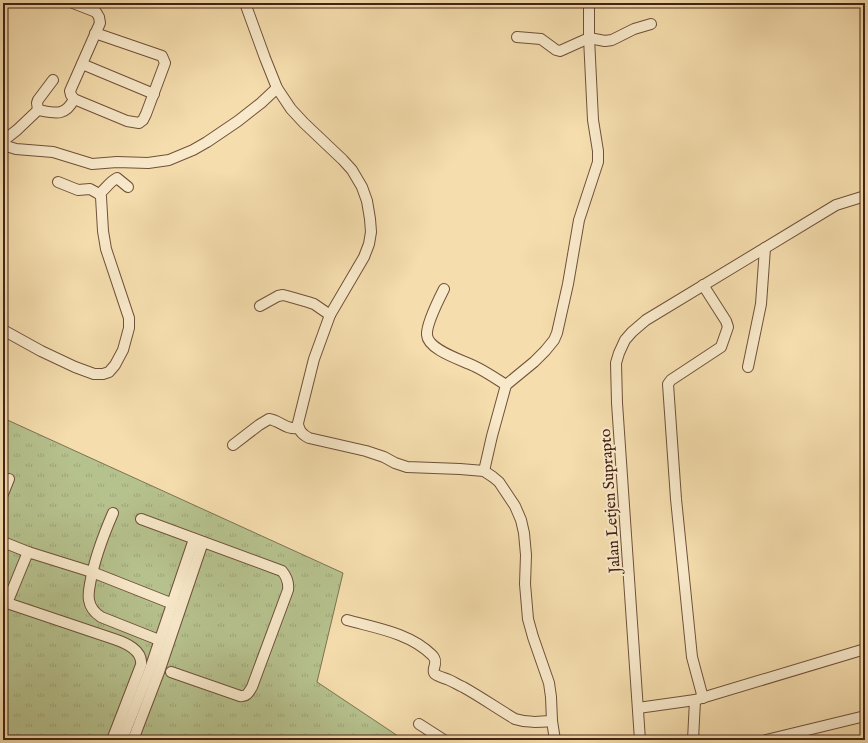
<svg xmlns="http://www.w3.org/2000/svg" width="868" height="743" viewBox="0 0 868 743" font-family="'IM FELL English',serif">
  <defs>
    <pattern id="grass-tufts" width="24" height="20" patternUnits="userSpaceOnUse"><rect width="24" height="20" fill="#b6c28e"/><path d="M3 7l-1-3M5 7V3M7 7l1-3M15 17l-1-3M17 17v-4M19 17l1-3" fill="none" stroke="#9ea67a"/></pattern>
  </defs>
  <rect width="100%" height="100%" fill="#f5ddad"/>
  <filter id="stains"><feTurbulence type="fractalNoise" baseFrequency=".005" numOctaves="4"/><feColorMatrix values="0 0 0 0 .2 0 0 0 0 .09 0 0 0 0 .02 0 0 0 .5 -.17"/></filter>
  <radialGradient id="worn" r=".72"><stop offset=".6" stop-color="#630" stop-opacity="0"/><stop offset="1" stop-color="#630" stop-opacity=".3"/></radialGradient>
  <polygon fill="url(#grass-tufts)" stroke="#7d7251" points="3,418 343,573 317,682 404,740 3,740"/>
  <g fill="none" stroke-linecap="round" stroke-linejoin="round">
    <g stroke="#70513a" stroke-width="12">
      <g id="minor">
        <polyline points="73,3 96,12 99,17 100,23 70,91 71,95 74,99 127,121 139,123 143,120 146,114 165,63 162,56 95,33"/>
        <path d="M245,3L265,58L277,88L291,109L304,123L343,160L352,170L362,187L367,201L370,219L371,232L369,244L364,257L330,315L314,359L298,423C298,430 303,435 309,438L366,451L384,457L395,463L407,467L460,469L484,471L493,477L499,482L515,506L521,520L524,533L526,555L525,584L528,619L533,637L549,683L551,697L552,721L555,740"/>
        <polyline points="517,37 541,39 556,50 560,51 589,38 605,41 612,40 634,29 651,24"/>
        <polyline points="82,64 154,94"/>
        <path d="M38,110C55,113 65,117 74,99"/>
        <polyline points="38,110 37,103 38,100 53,80"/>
        <polyline points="3,141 17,130 38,110"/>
        <polyline points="3,145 16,149 53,152 92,164 117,162 148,163 169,160 193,150 207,142 238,121 261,103 277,88"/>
        <path d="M99,194C106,189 109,182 117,178L128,187"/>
        <path d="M444,289C439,299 426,324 427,335C428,350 462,360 474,366C485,371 495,378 506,385"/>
        <polyline points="260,306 278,296 283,295 287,296 308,302 314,304 330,315"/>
        <polyline points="3,330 41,351 75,367 94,374 103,374 109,372 115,365 123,350 129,328 129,318 106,249 103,231 101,197 99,194 90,189 78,190 58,182"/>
        <polyline points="748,367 761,304 765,248"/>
        <path d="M233,445L259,425L269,419C281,421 285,430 299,428"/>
        <polyline points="484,471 492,436 506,385 534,362 545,351 554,340 557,333 568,284 579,220 598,162 598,151 593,120 589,38 589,3"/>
        <polyline points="3,494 9,479"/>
        <path d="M113,513C103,536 94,560 90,584C89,589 88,595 89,600C90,607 95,613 101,617L159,640"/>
        <path d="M141,519L282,571C287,577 289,582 288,590L252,687C249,692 247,697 240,696L171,672"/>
        <polyline points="3,542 28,552"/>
        <path d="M347,620C376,628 410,633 432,655C440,663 430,670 435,674C439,677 445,678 449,680C454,682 458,685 463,687C481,697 498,709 515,719C527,723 539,722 552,721"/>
        <polyline points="703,698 692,657 676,499 668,384 671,380 721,347 728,327 726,321 703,285"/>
        <polyline points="638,708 695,700 865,649"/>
        <polyline points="419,724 444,740"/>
        <path d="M112,740L141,665C143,650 126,643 114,639L7,603L28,552L92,572L173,604"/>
        <polyline points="122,740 150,669 194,539"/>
        <polyline points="133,740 159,672 203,542"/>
        <polyline points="640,740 617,403 616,363 619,353 625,340 632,332 646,320 836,205 865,196"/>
        <polyline points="693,740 695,700"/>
        <polyline points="766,740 865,716"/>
      </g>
    </g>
    <use href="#minor" stroke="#f8e9ca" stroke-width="10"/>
  </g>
  <g text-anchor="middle" stroke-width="4" stroke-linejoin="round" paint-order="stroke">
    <g font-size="16" fill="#442214" stroke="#f8e9ca">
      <text transform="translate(609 501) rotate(-94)" y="6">Jalan Letjen Suprapto</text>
    </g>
  </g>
  <rect width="868" height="743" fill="none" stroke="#f5ddad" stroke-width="16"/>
  <rect x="4" y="4" width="860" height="735" fill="none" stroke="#442214" stroke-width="2"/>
  <rect x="8" y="8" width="852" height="727" fill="none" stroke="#442214"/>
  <rect width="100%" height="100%" filter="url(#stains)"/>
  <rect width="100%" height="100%" fill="url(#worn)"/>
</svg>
